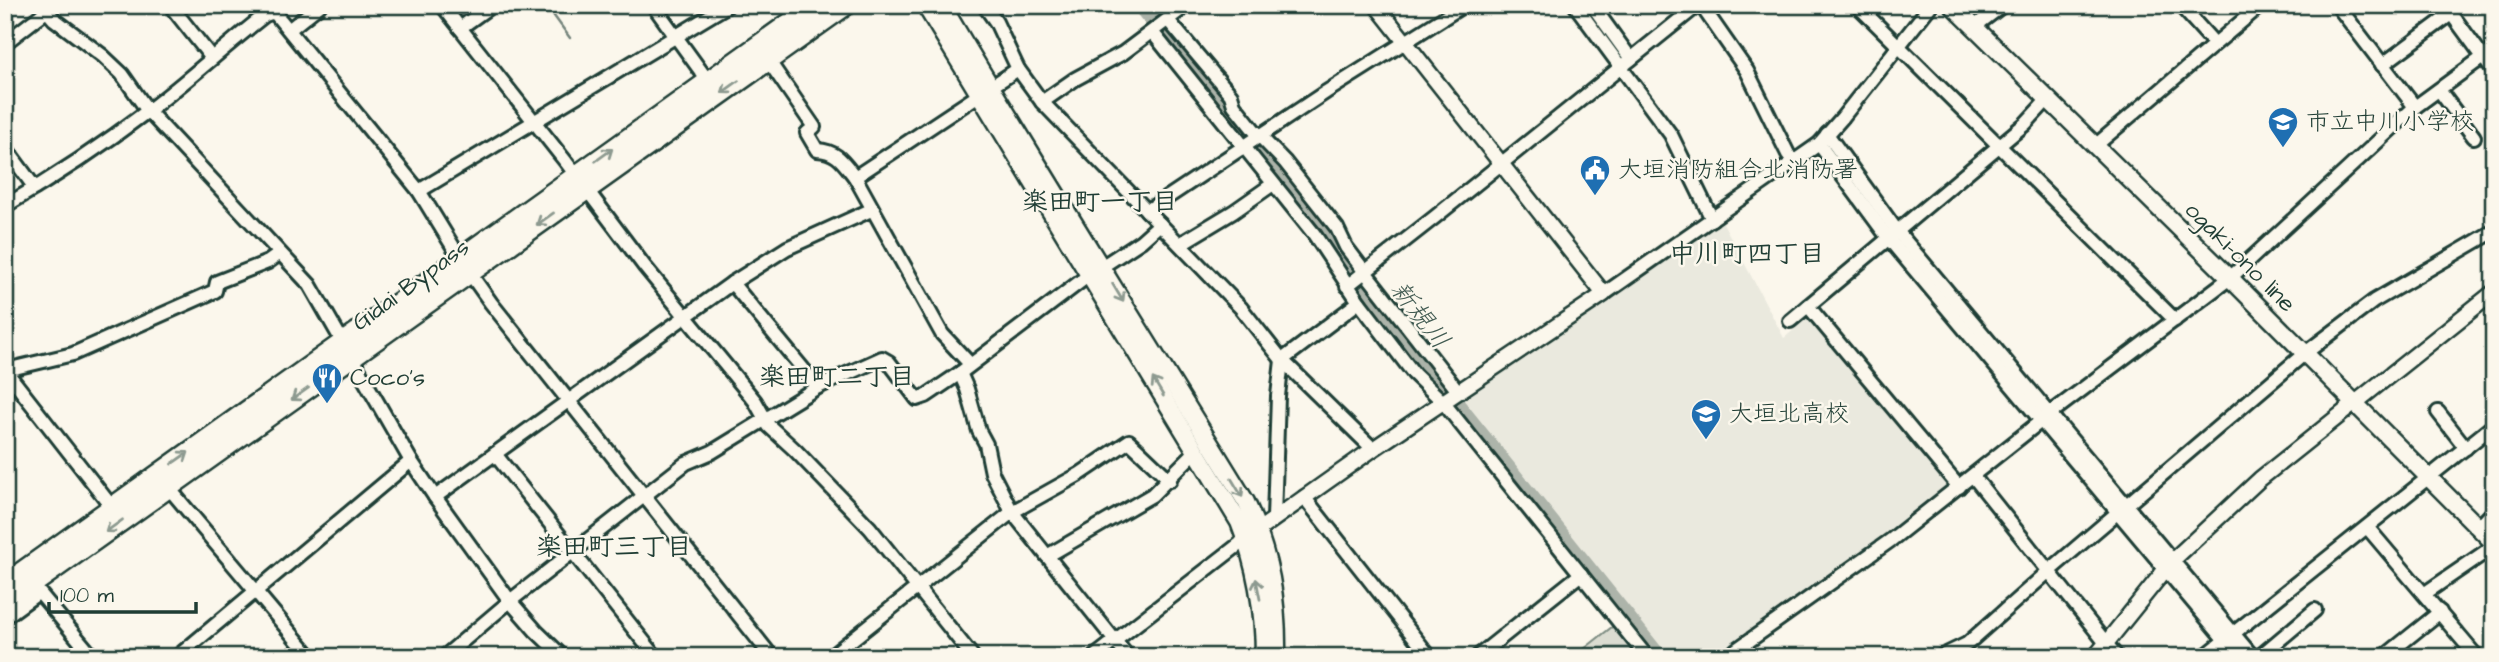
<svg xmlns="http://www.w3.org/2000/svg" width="2499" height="662" font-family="'Architects Daughter','Klee One',sans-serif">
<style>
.built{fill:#eae9de}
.green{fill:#dbdcd1;stroke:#7d8c82;stroke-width:2}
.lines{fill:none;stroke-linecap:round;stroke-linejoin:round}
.stream{stroke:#74847b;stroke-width:2.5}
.river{stroke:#adb4aa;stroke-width:18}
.minor-casing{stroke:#1f3d34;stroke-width:18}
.tertiary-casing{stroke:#1f3d34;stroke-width:19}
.secondary-casing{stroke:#1f3d34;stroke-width:21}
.trunk-casing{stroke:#1f3d34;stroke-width:24}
.minor{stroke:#fbf7ec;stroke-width:12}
.tertiary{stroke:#fbf7ec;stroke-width:14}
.secondary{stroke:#fbf7ec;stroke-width:16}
.trunk{stroke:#fbf7ec;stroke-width:19}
.oneway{stroke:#8d9a90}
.labels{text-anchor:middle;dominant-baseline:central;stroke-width:5;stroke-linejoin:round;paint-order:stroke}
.poi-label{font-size:24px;fill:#1f3d34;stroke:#fbf7ec;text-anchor:start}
.street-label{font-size:24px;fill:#1f3d34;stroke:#fbf7ec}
.neighbourhood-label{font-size:26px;font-weight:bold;fill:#1f3d34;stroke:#fbf7ec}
.water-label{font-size:26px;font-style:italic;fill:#425b52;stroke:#fbf7ec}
</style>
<rect width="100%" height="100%" fill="#fbf7ec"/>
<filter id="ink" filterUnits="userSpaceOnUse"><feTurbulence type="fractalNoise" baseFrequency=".0143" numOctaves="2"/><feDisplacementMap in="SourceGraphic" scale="14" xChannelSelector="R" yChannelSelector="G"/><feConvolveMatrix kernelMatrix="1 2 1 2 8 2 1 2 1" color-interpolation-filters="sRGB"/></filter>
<g filter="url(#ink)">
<!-- built -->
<polygon class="built" points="1722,221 1784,338 1812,315 1953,486 1733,646 1724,657 1663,657 1460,396"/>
<!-- green -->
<polygon class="green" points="1617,623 1643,657 1574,657"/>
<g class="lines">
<!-- stream -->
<polyline class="stream" points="546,5 570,38"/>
<!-- river -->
<polyline class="river" points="1141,5 1324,232 1353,276 1658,657"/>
<!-- minor casing -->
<g class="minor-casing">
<g id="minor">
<polyline points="42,5 54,19 103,56 122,74 148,111 310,285 411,461 435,497 510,601 536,631 563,657"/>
<polyline points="170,5 211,57"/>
<polyline points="442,5 566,162 645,267 755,401 769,426 795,450 870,528 973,657"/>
<polyline points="653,5 708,81"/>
<polyline points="984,5 996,22 1018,69 1042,102 1241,308 1282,360 1373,449"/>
<polyline points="1575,5 1671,135 1712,219"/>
<polyline points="1592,5 1631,59"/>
<polyline points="1701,5 1747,71 1788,154 1795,163"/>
<polyline points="1857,5 2175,320"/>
<polyline points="2180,5 2214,43"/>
<polyline points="2337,5 2415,107"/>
<polyline points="2445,5 2494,72"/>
<polyline points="1168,20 1231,95 1234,105 1254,130 1285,162 1337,228 1346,247 1365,272 1458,391"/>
<polyline points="1974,27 2003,5"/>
<polyline points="460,28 492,5"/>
<polyline points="290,29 320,5"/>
<polyline points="1153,33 1314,234 1359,302 1414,374 1443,402"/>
<polyline points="5,43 54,5"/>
<path d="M768 60 814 127 807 133 817 150C837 151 843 162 855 177L942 334 970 364"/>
<polyline points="2382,65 2451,14"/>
<polyline points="2439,90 2474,137"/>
<polyline points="1042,102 1075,79 1123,53 1187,5"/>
<polyline points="1827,134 1897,231 2253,657"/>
<polyline points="1819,144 1889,239 2239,657"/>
<polyline points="2095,146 2261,5"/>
<polyline points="5,147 35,188"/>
<polyline points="855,177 1018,69"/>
<polyline points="419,191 728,5"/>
<path d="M5 206C55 177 103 145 149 110 189 80 225 46 265 15L274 12 419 191 460 258"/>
<polyline points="1147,211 1326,92 1464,5"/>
<polyline points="1180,244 1233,212 1273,184"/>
<polyline points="469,272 491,303 772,657"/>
<polyline points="732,283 818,387 882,358 889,362 917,399 926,396 960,373 1089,275 1141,241 1160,224"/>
<polyline points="1347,286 1435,217 1698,5"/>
<polyline points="1604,294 1819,144 1842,118 1931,5"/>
<polyline points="1808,306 1959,487"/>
<polyline points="1790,321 2025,124 2048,99"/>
<polyline points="5,370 112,507"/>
<polyline points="6,370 73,354 215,291 217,282 268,262 279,254"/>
<polyline points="960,373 967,389 979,431 986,444 992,473 1012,512 1128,657"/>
<polyline points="1443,402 1647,657"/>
<polyline points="2438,412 2466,448"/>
<polyline points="495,454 656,657"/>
<polyline points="1973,476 2117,657"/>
<polyline points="168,487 311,657"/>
<polyline points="435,497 732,283 787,248 871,210"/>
<polyline points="1304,497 1430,657"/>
<polyline points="1274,518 1278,396 1282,360 1359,302"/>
<polyline points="2367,527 2477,657"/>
<polyline points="2478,528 2494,511"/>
<polyline points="1047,556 1152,495 1196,451"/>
<polyline points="33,585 93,657"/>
<polyline points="2424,594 2494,546"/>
<polyline points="5,617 38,593"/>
<polyline points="177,657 411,461"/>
<polyline points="444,657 510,601 686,463 712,452 818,387"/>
<polyline points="830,657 1012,512 1080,474 1129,441 1170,480"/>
<polyline points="1094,657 1246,539"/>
<polyline points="1477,657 1581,574"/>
<polyline points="1730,657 1736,650 1891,540 2051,413 2230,278 2415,107 2494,49"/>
<polyline points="1940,657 1967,644 2049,571 2304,354 2374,301 2494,231"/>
<polyline points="2204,657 2494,425"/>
<polyline points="2259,657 2315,610"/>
<polyline points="2384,657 2440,612"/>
</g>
</g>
<!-- tertiary casing -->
<g class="tertiary-casing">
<g id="tertiary">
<polyline points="1250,536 1373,449 1604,294 1376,5"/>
<polyline points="2095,657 2173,560 2260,479 2494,292"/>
</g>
</g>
<!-- secondary casing -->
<g class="secondary-casing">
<g id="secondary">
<path d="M925 5 1239 522C1256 565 1264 610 1264 657"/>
<path d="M942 5C1041 173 1145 337 1246 502 1270 554 1278 600 1277 657"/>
<polyline points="1952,5 2230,278 2494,543"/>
</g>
</g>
<!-- trunk casing -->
<g class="trunk-casing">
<g id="trunk">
<polyline points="5,584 815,5"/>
<polyline points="5,604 846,5"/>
</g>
</g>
<!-- minor -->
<use href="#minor" class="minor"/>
<!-- tertiary -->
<use href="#tertiary" class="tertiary"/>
<!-- secondary -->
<use href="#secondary" class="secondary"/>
<!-- trunk -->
<use href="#trunk" class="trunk"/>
</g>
<!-- one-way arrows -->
<defs><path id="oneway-shaft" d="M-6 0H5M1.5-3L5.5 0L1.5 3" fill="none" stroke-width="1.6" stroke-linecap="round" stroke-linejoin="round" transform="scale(1.75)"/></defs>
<g class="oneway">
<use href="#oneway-shaft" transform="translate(730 87) rotate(144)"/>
<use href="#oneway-shaft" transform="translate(604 155) rotate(-36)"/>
<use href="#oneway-shaft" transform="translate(545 219) rotate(145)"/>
<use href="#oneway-shaft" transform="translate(1118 293) rotate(59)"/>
<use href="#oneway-shaft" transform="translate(1158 387) rotate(-121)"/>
<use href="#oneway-shaft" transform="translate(300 394) rotate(145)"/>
<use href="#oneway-shaft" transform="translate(180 458) rotate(-35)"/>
<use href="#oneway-shaft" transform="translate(1237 488) rotate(59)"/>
<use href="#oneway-shaft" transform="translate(114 526) rotate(144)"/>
<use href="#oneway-shaft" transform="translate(1258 589) rotate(-101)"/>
</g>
</g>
<!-- icons -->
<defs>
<g id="school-pin" transform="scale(1.575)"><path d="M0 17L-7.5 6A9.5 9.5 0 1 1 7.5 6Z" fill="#1f6fb2" stroke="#fbf7ec"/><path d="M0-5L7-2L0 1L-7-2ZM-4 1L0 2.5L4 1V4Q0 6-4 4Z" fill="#fff"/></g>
<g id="civic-pin" transform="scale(1.575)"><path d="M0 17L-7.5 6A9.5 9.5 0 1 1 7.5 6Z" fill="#1f6fb2" stroke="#fbf7ec"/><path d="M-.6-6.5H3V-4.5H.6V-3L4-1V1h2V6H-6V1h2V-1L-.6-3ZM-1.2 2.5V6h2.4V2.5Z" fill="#fff"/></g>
<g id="restaurant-pin" transform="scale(1.575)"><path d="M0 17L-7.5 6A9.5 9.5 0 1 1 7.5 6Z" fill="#1f6fb2" stroke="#fbf7ec"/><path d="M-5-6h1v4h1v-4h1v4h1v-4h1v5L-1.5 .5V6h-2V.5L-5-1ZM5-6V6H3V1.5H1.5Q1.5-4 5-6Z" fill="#fff"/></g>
<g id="university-pin" transform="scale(1.575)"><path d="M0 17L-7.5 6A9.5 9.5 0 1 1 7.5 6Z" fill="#1f6fb2" stroke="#fbf7ec"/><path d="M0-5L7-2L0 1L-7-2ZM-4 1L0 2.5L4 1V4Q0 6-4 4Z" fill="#fff"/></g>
</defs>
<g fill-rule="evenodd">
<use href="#school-pin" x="2283" y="122"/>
<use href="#civic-pin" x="1595" y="170"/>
<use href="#restaurant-pin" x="327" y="378"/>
<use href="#university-pin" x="1706" y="414"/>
</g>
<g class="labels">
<!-- poi labels -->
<g class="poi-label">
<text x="2306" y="122">市立中川小学校</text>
<text x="1618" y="170">大垣消防組合北消防署</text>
<text x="350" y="378">Coco's</text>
<text x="1729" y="414">大垣北高校</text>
</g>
<!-- street labels -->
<g class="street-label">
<text transform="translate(2240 257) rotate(45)">ogaki-ono line</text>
<text transform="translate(411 285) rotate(-36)">Gidai Bypass</text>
</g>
<!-- neighbourhood labels -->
<g class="neighbourhood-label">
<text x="1100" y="202">楽田町一丁目</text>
<text x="1747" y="254">中川町四丁目</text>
<text x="837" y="377">楽田町二丁目</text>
<text x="614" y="547">楽田町三丁目</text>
</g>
<!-- water labels -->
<g class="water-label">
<text transform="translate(1420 315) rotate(52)">新規川</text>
</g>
</g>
<!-- margin -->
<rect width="2499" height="662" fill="none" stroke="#fbf7ec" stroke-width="28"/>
<rect x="14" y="14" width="2471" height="634" fill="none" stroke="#1f3d34" stroke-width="2.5" filter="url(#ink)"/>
<!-- scale -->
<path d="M49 602v10h147v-10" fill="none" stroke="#1f3d34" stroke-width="3.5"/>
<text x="60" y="602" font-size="21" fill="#1f3d34" stroke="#fbf7ec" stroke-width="5" paint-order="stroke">100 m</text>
</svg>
